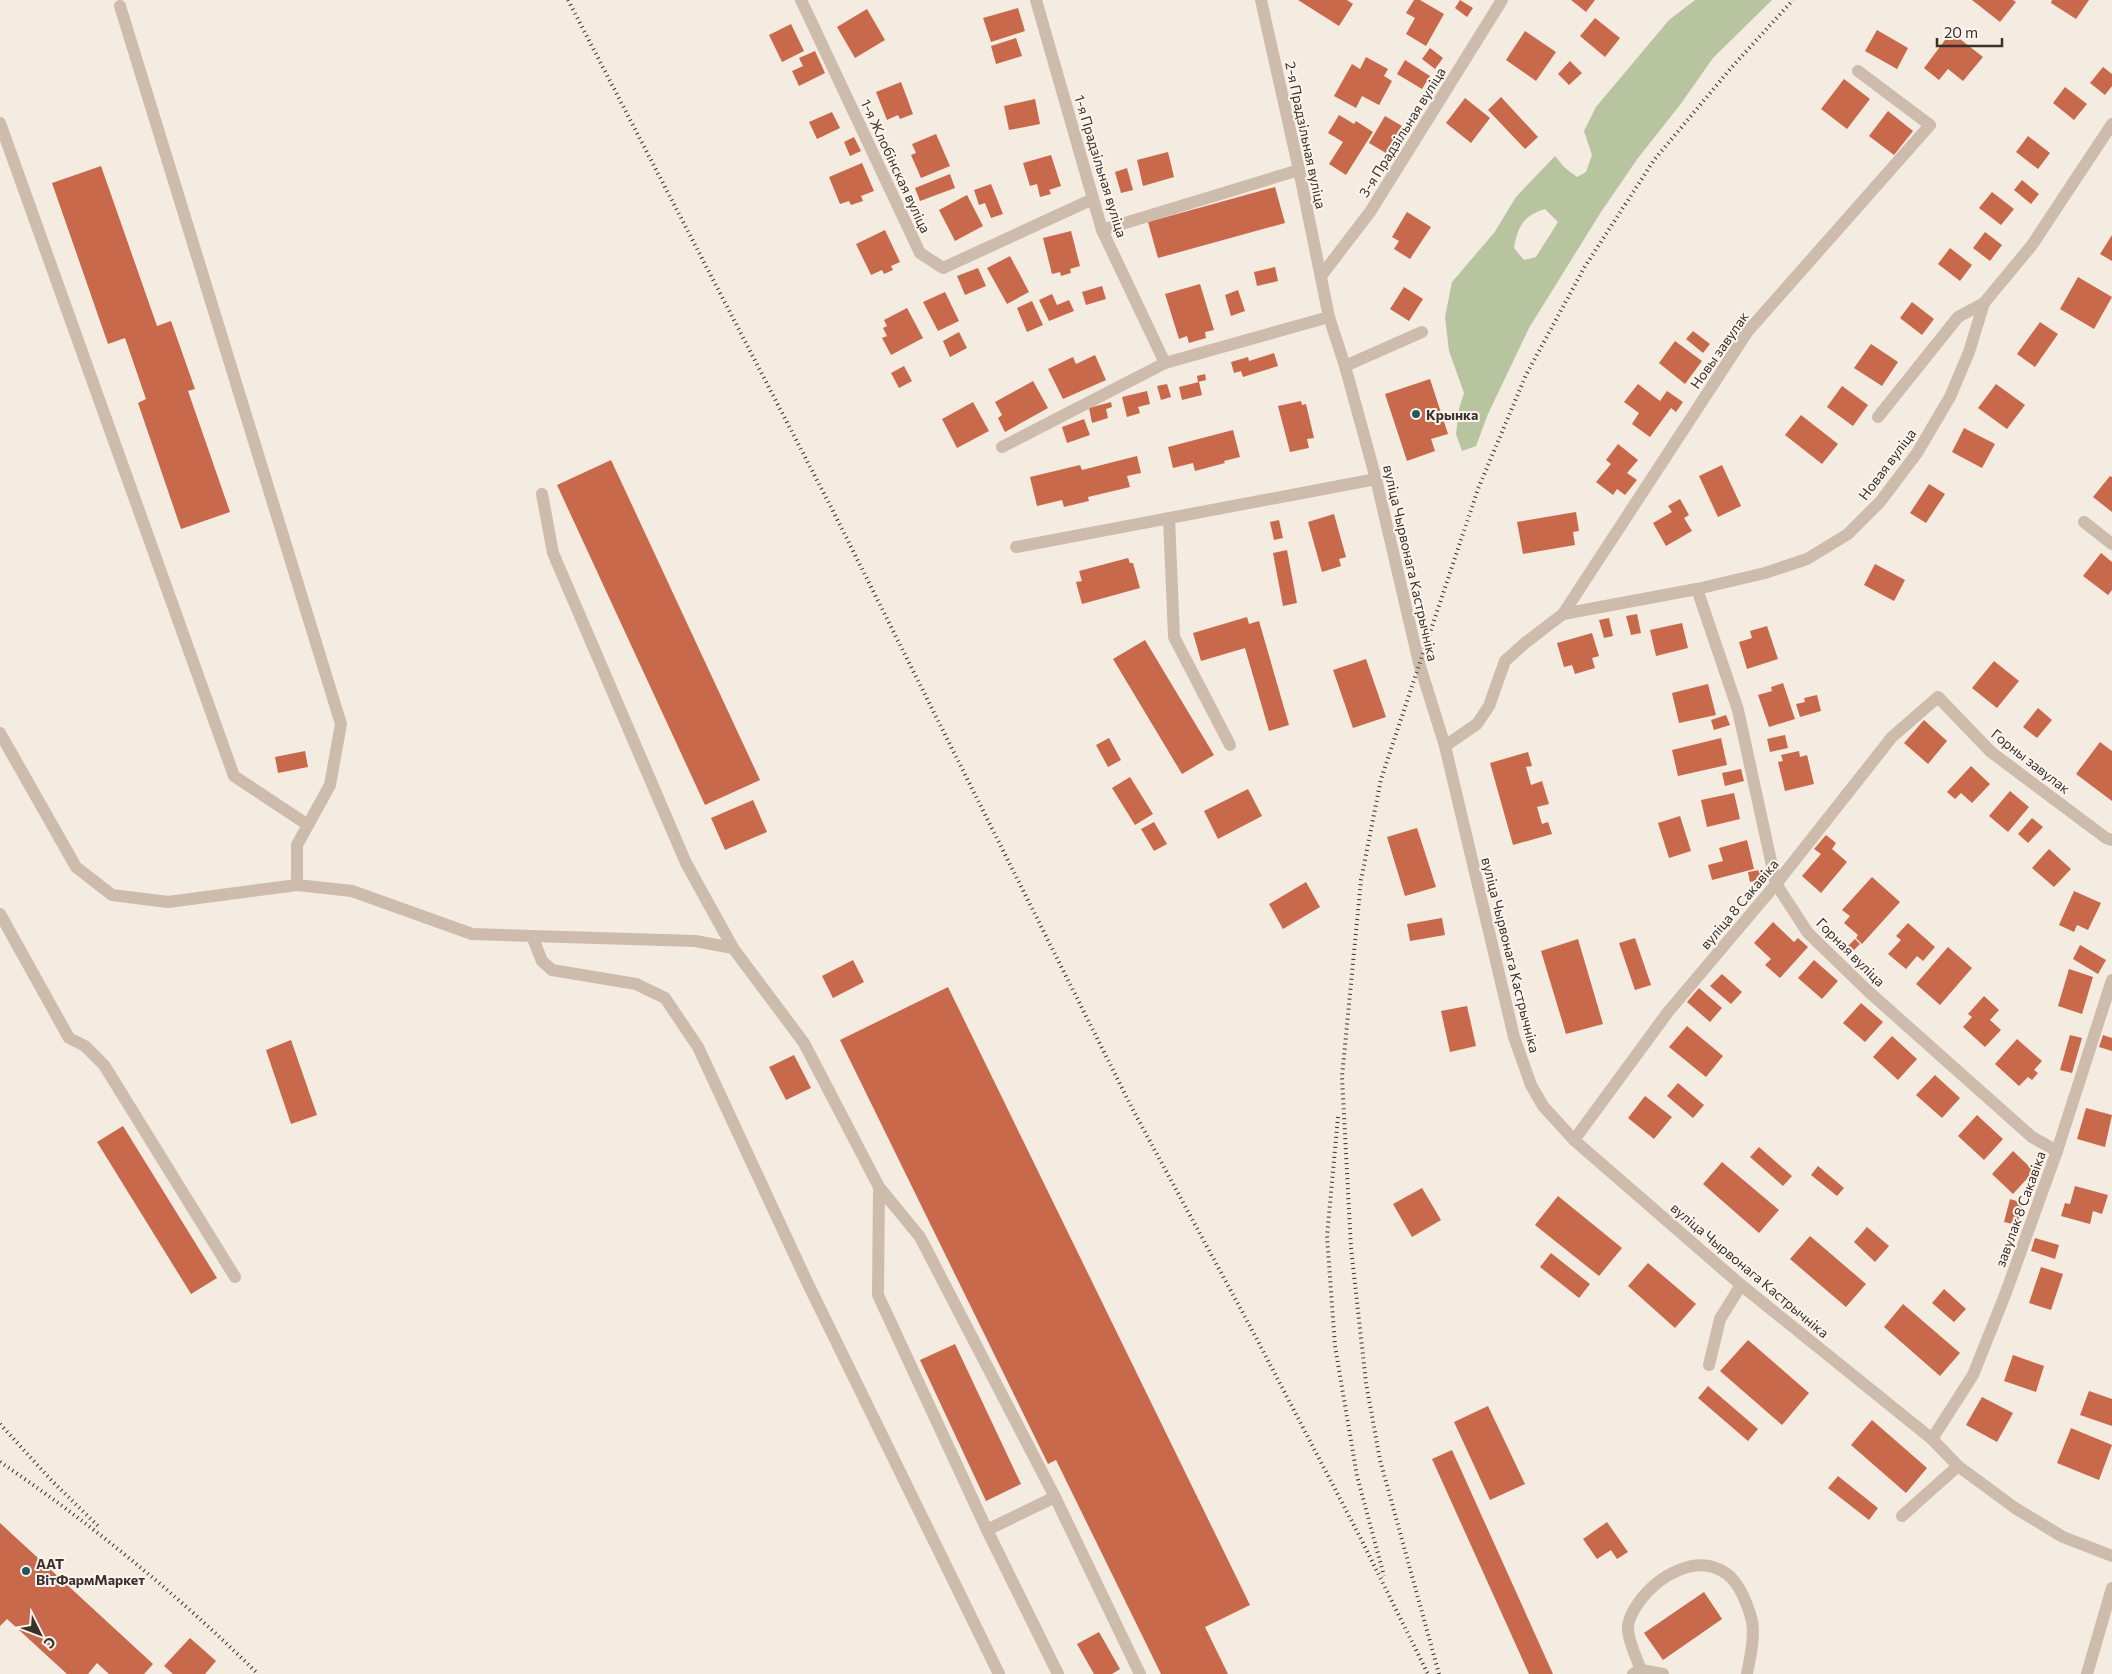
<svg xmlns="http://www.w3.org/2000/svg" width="2112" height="1674" font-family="Commissioner,sans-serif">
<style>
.green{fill:#b8c4a0;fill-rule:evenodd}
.building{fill:#c8694b}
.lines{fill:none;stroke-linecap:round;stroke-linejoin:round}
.service{stroke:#cdbbac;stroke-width:12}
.minor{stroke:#cdbbac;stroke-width:12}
.rail{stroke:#3b302b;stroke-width:4;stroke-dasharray:1 4;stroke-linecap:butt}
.poi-dot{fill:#1f5a5e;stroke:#fbf5ee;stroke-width:2}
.labels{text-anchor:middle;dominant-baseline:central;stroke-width:4;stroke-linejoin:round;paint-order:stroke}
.street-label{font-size:14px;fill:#3b302b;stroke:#fbf5ee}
.poi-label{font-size:14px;font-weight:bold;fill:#3b302b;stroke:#fbf5ee;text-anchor:start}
</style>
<rect width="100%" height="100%" fill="#f4ebe1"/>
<!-- green -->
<path class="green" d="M1695 0H1772L1713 58 1680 105 1638 158 1601 212 1529 328 1488 414 1476 446 1462 451 1456 434 1459 409 1464 393 1449 351 1445 317 1452 282 1494 233 1516 197 1555 156 1564 167 1577 177 1586 172 1592 155 1584 131 1596 107 1669 20ZM1545 209 1558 222 1536 257 1524 260 1514 248C1518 226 1523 216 1545 209Z"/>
<!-- building -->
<g class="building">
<polygon points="1298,0 1347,0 1353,4 1339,26"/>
<polygon points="1414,0 1420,0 1444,14 1426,46 1406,34 1415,18 1406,13"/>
<polygon points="1460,0 1473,8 1467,17 1455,8"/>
<polygon points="1571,0 1595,0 1586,12"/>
<polygon points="1972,0 2013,0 2016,2 2000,22"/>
<polygon points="2052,0 2089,0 2076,19 2051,3"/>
<polygon points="1018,8 1025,31 991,42 983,18"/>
<polygon points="867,9 885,40 855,58 837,27"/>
<polygon points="1595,18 1620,38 1605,57 1580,36"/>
<polygon points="791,24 804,51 782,62 769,35"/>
<polygon points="1877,30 1908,48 1897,69 1865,51"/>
<polygon points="1525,31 1556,52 1536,81 1506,60"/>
<polygon points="1951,32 1983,57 1963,81 1948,69 1939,80 1924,68"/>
<polygon points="1016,38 1022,56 996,64 991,46"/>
<polygon points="1430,48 1443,58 1435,69 1422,59"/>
<polygon points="815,51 825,73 799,86 792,71 803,66 799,58"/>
<polygon points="1366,57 1388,69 1384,76 1392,81 1379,105 1362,96 1356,108 1334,96 1352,64 1360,69"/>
<polygon points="1405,60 1430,76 1422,89 1397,74"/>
<polygon points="1570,61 1582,73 1569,85 1558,74"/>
<polygon points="2103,67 2112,74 2112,86 2105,95 2090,83"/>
<polygon points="1844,79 1870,99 1847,129 1821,109"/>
<polygon points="901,82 913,114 900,119 898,115 887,120 876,92"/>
<polygon points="2065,87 2087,104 2074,120 2053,103"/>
<polygon points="1501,97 1538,137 1525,149 1488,110"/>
<polygon points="1465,98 1490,118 1471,143 1446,123"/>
<polygon points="1035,99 1040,124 1009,130 1004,106"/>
<polygon points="1888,111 1913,131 1894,155 1869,136"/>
<polygon points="832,112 840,128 817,139 809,122"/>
<polygon points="1339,115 1354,124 1356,121 1373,132 1346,175 1329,164 1343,142 1328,133"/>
<polygon points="1385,116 1402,126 1386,153 1369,143"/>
<polygon points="936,134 950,166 921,178 911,155 916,153 912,144"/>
<polygon points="2028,136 2050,153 2038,169 2016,152"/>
<polygon points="854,137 861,151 850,156 844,142"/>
<polygon points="1168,152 1174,177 1143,186 1137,160"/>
<polygon points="1051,155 1061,186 1049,190 1051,194 1040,197 1037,184 1030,186 1023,163"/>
<polygon points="862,163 874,191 861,196 863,201 851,205 849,201 840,204 829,177"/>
<polygon points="101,166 157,326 171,321 195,389 188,391 230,512 181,529 138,403 146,399 125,338 108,344 52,183"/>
<polygon points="1127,168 1133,190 1121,193 1115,172"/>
<polygon points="950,174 955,188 920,201 915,188"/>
<polygon points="2022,180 2039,194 2031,204 2014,190"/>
<polygon points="991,184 1003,214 991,218 985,203 979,205 974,190"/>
<polygon points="1275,187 1285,223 1158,258 1148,222"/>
<polygon points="1992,192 2014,209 2001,225 1979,208"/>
<polygon points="967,195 983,226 955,241 939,210"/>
<polygon points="1407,212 1431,227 1410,259 1394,249 1399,241 1392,237"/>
<polygon points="885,230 900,262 891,266 893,270 884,274 882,270 871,275 856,244"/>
<polygon points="1071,231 1080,266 1070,269 1071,273 1061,276 1060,272 1052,274 1043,238"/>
<polygon points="1985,232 2002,245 1990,261 1973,248"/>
<polygon points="2112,235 2112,261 2100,254"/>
<polygon points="1950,248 1972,265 1960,281 1938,264"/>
<polygon points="1010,256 1029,292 1007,304 987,268"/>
<polygon points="1275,267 1278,281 1257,286 1254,272"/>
<polygon points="978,268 986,286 965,295 957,276"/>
<polygon points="2078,277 2112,297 2094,329 2060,309"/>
<polygon points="1200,284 1214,330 1205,332 1206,338 1189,343 1187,336 1179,339 1165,294"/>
<polygon points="1102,286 1106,299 1086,305 1082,292"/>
<polygon points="1404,287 1423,299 1409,321 1390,309"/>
<polygon points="1238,290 1245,311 1231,316 1225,295"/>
<polygon points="945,292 959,321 938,331 923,302"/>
<polygon points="1052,294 1057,305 1069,300 1074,311 1049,321 1039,300"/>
<polygon points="1032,301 1043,325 1027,332 1017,308"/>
<polygon points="1912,302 1934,319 1922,335 1900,318"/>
<polygon points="907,308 923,338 891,355 882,338 887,336 883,328 887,326 884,320"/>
<polygon points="2040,322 2058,334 2035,367 2017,354"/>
<polygon points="1693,331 1710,344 1703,353 1686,339"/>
<polygon points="959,332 967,348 950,357 943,341"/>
<polygon points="1675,341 1702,361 1685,384 1659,363"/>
<polygon points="1871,344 1898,362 1882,386 1854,368"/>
<polygon points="1274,353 1278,366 1243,377 1241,371 1234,373 1231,362 1248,357 1249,361"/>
<polygon points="1095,355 1106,380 1063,399 1048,369 1073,357 1076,364"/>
<polygon points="904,366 912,381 899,388 891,373"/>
<polygon points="1205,374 1206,380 1198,382 1197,376"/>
<polygon points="1430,379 1448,434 1431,439 1435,451 1407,461 1385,394"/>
<polygon points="1033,381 1048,408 1005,432 998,418 1002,415 995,402"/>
<polygon points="1199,382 1202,395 1182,400 1179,387"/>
<polygon points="1167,384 1171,397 1161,400 1157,386"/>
<polygon points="1638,384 1660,401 1667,391 1683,402 1676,412 1671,408 1650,437 1632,424 1639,413 1624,402"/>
<polygon points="1996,384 2025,405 2007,429 1978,408"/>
<polygon points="1842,386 1868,405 1853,426 1827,407"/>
<polygon points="1147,391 1150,404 1138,407 1140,413 1127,417 1122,397"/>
<polygon points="1301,401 1302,405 1306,404 1314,438 1307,439 1309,448 1290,452 1278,406"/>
<polygon points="973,402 989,431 957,448 942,419"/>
<polygon points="1111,402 1112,407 1106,409 1108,418 1092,423 1089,408"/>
<polygon points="1801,415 1838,444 1822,464 1785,435"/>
<polygon points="1084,419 1090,435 1067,443 1062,427"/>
<polygon points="1964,428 1995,444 1982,468 1952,452"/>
<polygon points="1233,430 1240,457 1224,461 1225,463 1195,471 1193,463 1173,468 1168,447"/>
<polygon points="1618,444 1638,460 1627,473 1637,480 1625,495 1617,489 1613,495 1596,482 1611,464 1606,460"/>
<polygon points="1137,456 1141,473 1127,476 1130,487 1088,497 1089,501 1064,507 1062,500 1037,506 1030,477 1080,465 1082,470"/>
<polygon points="611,460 760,780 705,805 557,485"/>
<polygon points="1722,465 1741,506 1718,517 1699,476"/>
<polygon points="2110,476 2112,477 2112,512 2093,497"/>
<polygon points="1929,484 1945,494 1926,523 1910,513"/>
<polygon points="1680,499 1689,515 1684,518 1692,531 1666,546 1653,523 1672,512 1668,506"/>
<polygon points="1576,512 1579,531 1573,532 1575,545 1523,554 1517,522"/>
<polygon points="1334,514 1346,557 1339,559 1341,566 1322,572 1308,522"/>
<polygon points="1279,520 1283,538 1274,540 1270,522"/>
<polygon points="1287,550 1297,603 1283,606 1273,553"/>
<polygon points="2101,553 2112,562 2112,590 2108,595 2083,576"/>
<polygon points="1128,558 1130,563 1133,563 1140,588 1082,604 1076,582 1082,581 1079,571"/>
<polygon points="1875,564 1905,580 1894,601 1864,585"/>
<polygon points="1637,614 1641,633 1631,635 1626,616"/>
<polygon points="1247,617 1249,624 1259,621 1289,725 1269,731 1245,648 1201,661 1193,633"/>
<polygon points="1609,618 1613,636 1604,638 1599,620"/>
<polygon points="1682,623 1688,648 1656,656 1650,630"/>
<polygon points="1767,626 1778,659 1747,669 1739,642 1752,638 1750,631"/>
<polygon points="1592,633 1599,656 1592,658 1595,668 1575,674 1572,665 1564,667 1557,643"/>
<polygon points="1145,640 1214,755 1182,774 1113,659"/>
<polygon points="1366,659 1386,717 1353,728 1333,670"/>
<polygon points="1994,661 2019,681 1997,708 1972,688"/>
<polygon points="1783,683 1795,719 1769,727 1758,695 1772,691 1771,687"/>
<polygon points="1708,684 1716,715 1679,723 1672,693"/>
<polygon points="1817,695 1821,711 1800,717 1796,704 1805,702 1804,698"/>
<polygon points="2038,708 2052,720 2037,738 2023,727"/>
<polygon points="1726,715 1730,725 1714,730 1711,720"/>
<polygon points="1924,720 1947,741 1928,764 1904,743"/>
<polygon points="1785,735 1788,748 1770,752 1767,739"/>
<polygon points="1109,738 1121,760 1108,767 1096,745"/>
<polygon points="1721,738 1727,765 1678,776 1672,750"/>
<polygon points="2100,742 2112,751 2112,801 2076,774"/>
<polygon points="305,751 308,767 278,773 275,757"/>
<polygon points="1799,751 1800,757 1807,755 1814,784 1785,791 1778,762 1783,761 1781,755"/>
<polygon points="1528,752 1532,766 1526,767 1531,785 1542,781 1549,804 1537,807 1542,824 1548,822 1552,834 1513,845 1490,763"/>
<polygon points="1971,766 1990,784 1972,803 1961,793 1955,799 1947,792"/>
<polygon points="1741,769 1744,781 1725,786 1722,773"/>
<polygon points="1130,777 1153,814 1135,825 1112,788"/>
<polygon points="1248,789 1262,816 1218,839 1204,811"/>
<polygon points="2010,791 2029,807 2008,832 1989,816"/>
<polygon points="1734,793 1740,819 1707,827 1701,800"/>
<polygon points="753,800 767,832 725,850 711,818"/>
<polygon points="1680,816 1691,851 1669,858 1658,823"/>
<polygon points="2032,818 2043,827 2028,843 2018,834"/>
<polygon points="1154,822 1167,844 1154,851 1141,829"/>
<polygon points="1417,828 1436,887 1405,896 1387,837"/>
<polygon points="1826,835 1836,843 1832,849 1847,862 1821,893 1802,876 1821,854 1814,849"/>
<polygon points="1747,840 1754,869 1712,880 1708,865 1723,861 1719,848"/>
<polygon points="2049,849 2071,869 2054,887 2032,868"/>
<polygon points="1765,869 1767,879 1750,882 1748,872"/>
<polygon points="1872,877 1900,902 1862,944 1856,938 1858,935 1844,923 1850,916 1842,910"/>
<polygon points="1306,882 1320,907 1283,929 1269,904"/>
<polygon points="2074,891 2101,903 2088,930 2077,925 2074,932 2059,925"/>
<polygon points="1442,918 1445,935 1410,941 1407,924"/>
<polygon points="1773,922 1794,942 1798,938 1808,947 1780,978 1765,965 1771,959 1754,943"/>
<polygon points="1908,923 1935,947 1923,961 1917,956 1906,969 1888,954 1901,940 1896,936"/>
<polygon points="1635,938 1651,985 1635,990 1619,943"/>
<polygon points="1578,939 1603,1024 1566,1034 1541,951"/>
<polygon points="1855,939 1860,944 1853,951 1848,946"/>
<polygon points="2080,945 2106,960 2098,974 2073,959"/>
<polygon points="1948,947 1972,968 1940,1005 1916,984"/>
<polygon points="853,960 864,982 833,998 822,976"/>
<polygon points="1814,960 1838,981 1822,999 1798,978"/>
<polygon points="2069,969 2093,977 2082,1014 2058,1006"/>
<polygon points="1722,974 1742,992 1731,1004 1710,986"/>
<polygon points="948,987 1250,1605 1205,1627 1228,1674 1161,1674 1056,1460 1048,1464 840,1040"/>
<polygon points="1699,988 1722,1008 1710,1022 1687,1002"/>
<polygon points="1984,996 1999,1010 1990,1020 2001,1030 1985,1047 1963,1027 1972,1017 1968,1014"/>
<polygon points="1861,1003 1883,1022 1865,1042 1843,1023"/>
<polygon points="1467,1006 1476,1046 1450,1052 1441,1011"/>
<polygon points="1687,1026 1723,1056 1706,1077 1669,1047"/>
<polygon points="2070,1035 2082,1038 2072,1073 2060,1070"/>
<polygon points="2103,1035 2112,1038 2112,1051 2099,1047"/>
<polygon points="1892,1036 1917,1059 1898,1080 1873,1057"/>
<polygon points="2017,1039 2042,1061 2034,1070 2038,1073 2032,1080 2028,1077 2019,1086 1995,1064"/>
<polygon points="291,1040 317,1115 291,1124 266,1050"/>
<polygon points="794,1055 811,1088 786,1100 769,1067"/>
<polygon points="1935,1075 1960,1098 1942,1118 1916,1095"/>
<polygon points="1678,1083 1704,1105 1693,1118 1667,1096"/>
<polygon points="1645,1096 1672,1117 1654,1139 1628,1118"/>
<polygon points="2086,1108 2112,1115 2105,1147 2077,1139"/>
<polygon points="1977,1115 2003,1139 1984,1160 1958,1136"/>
<polygon points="123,1126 217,1278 191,1294 97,1142"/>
<polygon points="1759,1147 1792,1176 1783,1186 1750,1157"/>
<polygon points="2013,1151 2034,1171 2013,1194 1992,1174"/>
<polygon points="1722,1162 1779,1210 1759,1233 1703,1184"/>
<polygon points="1818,1166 1844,1188 1837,1196 1811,1175"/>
<polygon points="2075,1186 2108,1195 2102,1214 2093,1211 2090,1224 2061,1216 2065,1203 2070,1204"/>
<polygon points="1422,1188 1441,1220 1412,1237 1393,1204"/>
<polygon points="1558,1196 1622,1248 1599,1276 1535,1225"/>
<polygon points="2010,1199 2023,1203 2017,1225 2004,1222"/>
<polygon points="1867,1227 1889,1246 1875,1262 1854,1242"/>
<polygon points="1810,1236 1866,1284 1846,1307 1790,1259"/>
<polygon points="2035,1238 2059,1245 2055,1259 2031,1251"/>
<polygon points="1551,1253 1590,1284 1579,1298 1540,1267"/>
<polygon points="1648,1263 1696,1304 1675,1328 1628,1286"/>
<polygon points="2041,1267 2063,1274 2051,1310 2029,1303"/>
<polygon points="1944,1289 1966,1309 1954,1322 1932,1303"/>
<polygon points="1903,1304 1960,1353 1940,1376 1884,1327"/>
<polygon points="1748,1340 1809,1393 1782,1425 1720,1371"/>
<polygon points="955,1344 1021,1484 986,1501 920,1360"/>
<polygon points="2013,1355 2044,1366 2036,1392 2004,1381"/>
<polygon points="1708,1386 1758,1429 1748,1441 1698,1398"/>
<polygon points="2089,1391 2112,1399 2112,1426 2080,1415"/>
<polygon points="1982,1397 2013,1413 1997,1442 1966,1425"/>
<polygon points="1488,1406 1525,1484 1490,1500 1454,1422"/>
<polygon points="1872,1420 1927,1468 1906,1493 1851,1445"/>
<polygon points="2071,1428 2112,1445 2099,1480 2057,1463"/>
<polygon points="1452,1450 1553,1674 1529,1674 1432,1459"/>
<polygon points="1838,1476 1878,1508 1869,1520 1828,1488"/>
<polygon points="1607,1522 1628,1552 1617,1559 1611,1550 1597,1559 1583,1539"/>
<polygon points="0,1523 153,1664 144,1674 109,1674 97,1663 88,1674 67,1674 7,1619 0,1626"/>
<polygon points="1704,1592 1722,1619 1663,1660 1644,1633"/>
<polygon points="1099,1632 1120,1669 1112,1674 1094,1674 1077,1644"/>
<polygon points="190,1638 216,1661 205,1674 173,1674 164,1666"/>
</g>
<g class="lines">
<!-- service -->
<g class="service">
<polyline points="120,6 341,724 330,785 297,845 297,885"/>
<polyline points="1858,71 1930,125"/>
<polyline points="0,123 234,776 308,825"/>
<polyline points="1102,230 1299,170"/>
<polyline points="1345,366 1422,332"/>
<polyline points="1878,417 1958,317 1984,303"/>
<polyline points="542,494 553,553 686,863 733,948"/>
<polyline points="1169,518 1174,637 1230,745"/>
<polyline points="1016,547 1376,479"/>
<polyline points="0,733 76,867 112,895 168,902 297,885 352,891 472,934 695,941 733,948 804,1043 879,1187 920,1237 1055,1497 1140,1674"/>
<polyline points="0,914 69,1038 85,1046 104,1065 235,1277"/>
<polyline points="532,936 542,961 552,970 636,984 665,998 698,1047 808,1284 999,1674"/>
<polyline points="879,1187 878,1295 987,1530 1058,1674"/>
<polyline points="1709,1365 1720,1319 1741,1285"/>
<polyline points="1902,1516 1958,1466"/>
<polyline points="987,1530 1055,1497"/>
<path d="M1641 1670C1636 1657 1629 1643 1628 1630 1627 1621 1634 1609 1639 1602 1658 1576 1697 1552 1727 1574 1740 1584 1748 1606 1752 1621 1755 1637 1750 1658 1747 1674"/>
<polyline points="1633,1674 1641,1670 1663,1674"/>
</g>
<!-- minor -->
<g class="minor">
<polyline points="801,0 920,253 943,268 1093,199"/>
<polyline points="1036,0 1102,230 1165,363"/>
<polyline points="1261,0 1299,170 1329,317 1345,366 1376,479 1419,663 1445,746 1514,1037 1531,1085 1543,1106 1574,1140 1741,1285 1932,1439 1958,1466 2015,1508 2063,1537 2112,1556"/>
<polyline points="1321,276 1370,212 1502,0"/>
<polyline points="1002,447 1165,363 1329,317"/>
<polyline points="2084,522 2112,544"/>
<polyline points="1697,589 1738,710 1776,884 1808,933 1869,992 2032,1137 2057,1151"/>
<polyline points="1563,614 1748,331 1930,125"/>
<polyline points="1445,746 1477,724 1489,706 1505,661 1525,643 1563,614 1697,589 1765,573 1807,559 1848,534 1880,502 1917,453 1950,397 1969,352 1984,303 2032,245 2112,124"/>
<polyline points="1574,1140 1668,1012 1776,884 1892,737 1938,697 1991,752 2106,838 2112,840"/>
<polyline points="1932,1439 1973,1375 2005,1295 2057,1151 2112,980"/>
<polyline points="2087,1674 2112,1588"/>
</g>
<!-- rail -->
<g class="rail">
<polyline points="568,0 833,511 1133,1110 1251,1328 1360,1537 1428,1674"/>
<polyline points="1338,1117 1327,1236 1335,1346 1357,1476 1384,1576"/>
<polyline points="0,1424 53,1482 98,1526"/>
<path d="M0 1462C92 1524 179 1596 258 1674"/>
<polyline points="1439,1674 1380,1460 1366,1383 1351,1248 1342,1077 1361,880 1381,779 1478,489 1526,375 1584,268 1654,160 1731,68 1793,0"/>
</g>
</g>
<!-- markers -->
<g class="poi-dot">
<circle cx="1416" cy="414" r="5"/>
<circle cx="26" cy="1571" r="5"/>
</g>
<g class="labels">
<!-- street labels -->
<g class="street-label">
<text transform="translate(1402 132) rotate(-58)">3-я Прадзільная вуліца</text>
<text transform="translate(1306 135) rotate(78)">2-я Прадзільная вуліца</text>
<text transform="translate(896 166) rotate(65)">1-я Жлобінская вуліца</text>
<text transform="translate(1101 166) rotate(73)">1-я Прадзільная вуліца</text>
<text transform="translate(1719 350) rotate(-55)">Новы завулак</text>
<text transform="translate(1887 464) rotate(-53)">Новая вуліца</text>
<text transform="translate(1411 563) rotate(77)">вуліца Чырвонага Кастрычніка</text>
<text transform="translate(2031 761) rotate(38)">Горны завулак</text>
<text transform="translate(1739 904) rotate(-50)">вуліца 8 Сакавіка</text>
<text transform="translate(1851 952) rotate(45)">Горная вуліца</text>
<text transform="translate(1511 955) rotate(76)">вуліца Чырвонага Кастрычніка</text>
<text transform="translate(2020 1209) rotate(-70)">завулак 8 Сакавіка</text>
<text transform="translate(1750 1270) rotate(40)">вуліца Чырвонага Кастрычніка</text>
</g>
<!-- poi labels -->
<g class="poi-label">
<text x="1426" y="414">Крынка</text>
<text x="36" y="1563">ААТ<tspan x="36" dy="16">ВітФармМаркет</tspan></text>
</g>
</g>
<!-- north arrow -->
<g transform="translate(40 1634) rotate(132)" stroke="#fbf5ee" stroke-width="4" paint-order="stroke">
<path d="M0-4L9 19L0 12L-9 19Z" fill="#3b302b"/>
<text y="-8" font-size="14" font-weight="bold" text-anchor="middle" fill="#3b302b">С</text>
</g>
<!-- scale -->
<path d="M1937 38v8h65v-8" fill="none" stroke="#3b302b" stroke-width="2.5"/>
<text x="1944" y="38" font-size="15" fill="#3b302b" stroke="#fbf5ee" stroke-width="4" paint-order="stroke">20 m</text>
</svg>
